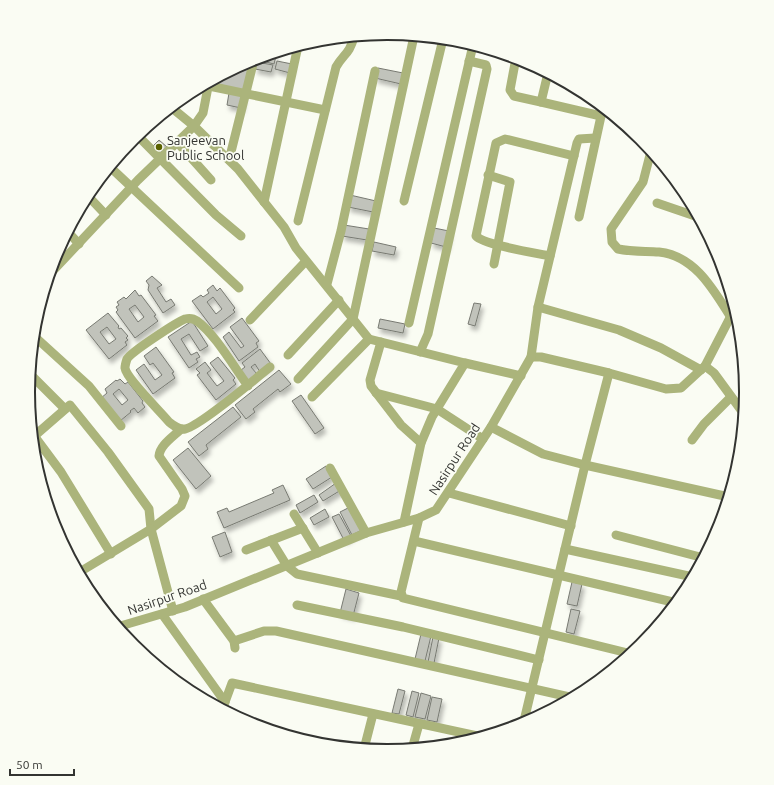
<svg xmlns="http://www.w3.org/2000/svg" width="774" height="785" font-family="Ubuntu,sans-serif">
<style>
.building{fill:#c1c3bb;stroke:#787a72;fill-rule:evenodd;filter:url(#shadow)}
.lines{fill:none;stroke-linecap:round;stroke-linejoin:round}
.street{stroke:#abb47b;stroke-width:9}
.poi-dot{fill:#5a6200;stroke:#fafcf3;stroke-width:1.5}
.labels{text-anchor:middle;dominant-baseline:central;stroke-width:3.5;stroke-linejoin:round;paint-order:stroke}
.poi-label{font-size:13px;fill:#333431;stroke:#fafcf3;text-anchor:start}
.street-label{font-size:13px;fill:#333431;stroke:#fafcf3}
.rim{fill:none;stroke:#333431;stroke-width:2}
</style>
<defs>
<filter id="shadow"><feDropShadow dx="2.5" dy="4.5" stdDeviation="2" flood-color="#0004"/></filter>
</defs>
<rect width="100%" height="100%" fill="#fafcf3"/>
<!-- building -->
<g class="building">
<polygon points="270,55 276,56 274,64 258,60 258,58"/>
<polygon points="277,61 292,64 290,73 275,69"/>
<polygon points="257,62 273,65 271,72 255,69"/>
<polygon points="238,67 248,69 244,91 210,82"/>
<polygon points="378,68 403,73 401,84 375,78"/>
<polygon points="229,93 243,95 241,108 227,105"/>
<polygon points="159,140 167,147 158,155 151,148"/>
<polygon points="350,195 376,201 373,212 348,207"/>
<polygon points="344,225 369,229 367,240 342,236"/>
<polygon points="434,228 449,231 446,247 431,243"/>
<polygon points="374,242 396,247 394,255 372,251"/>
<polygon points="152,276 162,285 157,288 166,302 171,299 175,305 163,313 148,290 149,285 146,281"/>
<path d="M213 285 217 291 220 288 235 308 233 310 235 312 213 329 192 301 201 295 203 297 209 293 207 290ZM213 297 222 309 216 314 207 302Z"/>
<path d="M135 290 139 296 141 295 156 315 154 316 158 321 135 338 116 312 118 310 116 307 119 305 117 302 124 297 126 299ZM135 305 144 317 138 322 129 309Z"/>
<polygon points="474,303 481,304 475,326 468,324"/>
<path d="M108 313 119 326 118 327 119 329 121 328 128 336 126 338 128 340 125 342 127 345 109 359 86 330ZM107 327 116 339 109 344 100 332Z"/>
<polygon points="242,318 259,341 256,343 258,347 239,361 223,337 229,332 241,348 244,346 230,327"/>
<polygon points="380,319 405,324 403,333 378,328"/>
<polygon points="192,321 208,346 200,351 189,334 181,339 191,355 197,352 200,357 196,359 198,362 189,368 168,337"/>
<polygon points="156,347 174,372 172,373 175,378 153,394 136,370 144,364 155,380 162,375 153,363 150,365 144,356"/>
<polygon points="260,349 271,364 260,372 255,364 251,367 257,374 248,381 241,370 245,367 242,363"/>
<polygon points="218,357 235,378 233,380 236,384 216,400 197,375 200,373 196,369 205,362 211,370 207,373 217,386 224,381 210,363"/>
<polygon points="279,370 291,384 280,392 278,389 253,409 255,412 246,419 235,405"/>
<path d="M120 379 125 384 128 382 143 401 142 403 145 407 138 413 134 408 130 411 131 412 120 421 101 398 107 393 105 389 116 380 117 381ZM119 389 128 400 122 405 113 394Z"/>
<polygon points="301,395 324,428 315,434 292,401"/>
<polygon points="233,407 241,417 206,445 208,449 199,456 188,442"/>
<polygon points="188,448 211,476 196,489 173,460"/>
<polygon points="326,466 332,477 313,489 306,479"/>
<polygon points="336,483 341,490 323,501 319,495"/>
<polygon points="283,485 290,500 224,528 217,512 227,508 229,512 274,493 272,490"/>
<polygon points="314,495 318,502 300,513 296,505"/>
<polygon points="350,507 362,530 352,535 340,512"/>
<polygon points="325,509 329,517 314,525 310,518"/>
<polygon points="339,514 351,536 344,540 332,517"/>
<polygon points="225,532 232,552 220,557 212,537"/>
<polygon points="572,582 582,584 577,606 567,604"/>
<polygon points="346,589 359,593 353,616 340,613"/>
<polygon points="571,609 580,611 574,634 566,632"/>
<polygon points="421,634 431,636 425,661 415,659"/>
<polygon points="433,637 439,638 434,663 428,662"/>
<polygon points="398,689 405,691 399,714 392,713"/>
<polygon points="412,691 419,693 413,717 406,715"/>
<polygon points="421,693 431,696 425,719 415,717"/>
<polygon points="432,697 442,699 437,722 427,720"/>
</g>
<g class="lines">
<!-- street -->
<g class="street">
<polyline points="516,58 510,90 514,96 541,102 548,73"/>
<polyline points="209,86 325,110"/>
<polyline points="541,102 601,116"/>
<polyline points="172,108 194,126 238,169 284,227 296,248 353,319 414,36"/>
<polyline points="137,135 216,215 241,236"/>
<polyline points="177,142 211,180"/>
<path d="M651 151 643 182 611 229 612 242 618 249C632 252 645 251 659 252 695 256 713 289 730 316"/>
<polyline points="229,160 254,60"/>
<polyline points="110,167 239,288"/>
<polyline points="488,175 510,182 494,264"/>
<polyline points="87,195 106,215"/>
<polyline points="404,201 443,39"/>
<polyline points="264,202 298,46"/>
<polyline points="657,203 698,217"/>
<polyline points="579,217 603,107"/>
<path d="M298 221 336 67C344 53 349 55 354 37"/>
<polyline points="68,232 79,244"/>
<path d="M550 256C536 253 484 245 476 236L496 143 505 139 574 156"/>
<polyline points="49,275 138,180 194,126 203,113 209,82"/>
<polyline points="327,284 341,231 375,71"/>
<polyline points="538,307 619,330 661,348 701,370"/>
<polyline points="250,320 306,261"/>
<polyline points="409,323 473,45"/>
<polyline points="34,336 89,386 121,426"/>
<polyline points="369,339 465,363 432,417 421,443 404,522"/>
<polyline points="381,342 370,380 371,386 401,425 421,443"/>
<polyline points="420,352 428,334 487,69 486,65 469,61"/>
<polyline points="288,355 339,300"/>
<polyline points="531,357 541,357 609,373 666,389 681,388 705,366 735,308"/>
<polyline points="465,363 521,376"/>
<polyline points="705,366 714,373 744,414"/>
<polyline points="30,374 65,409"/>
<polyline points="298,379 353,319 369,339 312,397"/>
<path d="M248 386C234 367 215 334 197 321 193 318 189 318 185 319 177 322 131 352 127 359 126 362 125 365 125 368 126 378 161 412 169 422 174 426 179 430 185 429 200 426 255 379 270 367"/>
<polyline points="376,393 437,409 483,439"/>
<polyline points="491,427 543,454 585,465 729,497"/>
<polyline points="32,433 61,472 111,554"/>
<polyline points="32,438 70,405 108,452 149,509 151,529"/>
<polyline points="692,440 704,424 730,398"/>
<polyline points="330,468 366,533"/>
<polyline points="449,493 571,526"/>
<polyline points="294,514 318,553"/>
<polyline points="419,518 401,592 403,598 632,654"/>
<path d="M151 529 181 506 185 496 182 489 159 456C160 445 173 437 181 429"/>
<polyline points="616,535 704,558"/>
<polyline points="271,540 287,566 297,574 401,596"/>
<polyline points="414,541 677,603"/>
<polyline points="565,549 693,577"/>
<polyline points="246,550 303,528"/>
<polyline points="78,573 151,529 173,611"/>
<polyline points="203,599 234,641 235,648"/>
<polyline points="297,605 403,627 539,660"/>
<polyline points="162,614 225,702 222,710"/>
<polyline points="117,627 185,607 366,533 419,518 436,510 491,427 531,357 538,307 577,143 579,139 595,138"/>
<polyline points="234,641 264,631 276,631 574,698"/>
<polyline points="225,702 232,683 482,737"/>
<polyline points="523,725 585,465 609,373"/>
<polyline points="364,749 373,714"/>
<polyline points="412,749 419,724"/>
</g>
</g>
<!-- markers -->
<circle class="poi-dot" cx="159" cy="147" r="4"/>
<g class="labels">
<!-- poi labels -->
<g class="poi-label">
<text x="167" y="140">Sanjeevan<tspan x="167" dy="15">Public School</tspan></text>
</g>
<!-- street labels -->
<g class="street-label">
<text transform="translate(454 459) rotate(-57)">Nasirpur Road</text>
<text transform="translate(167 597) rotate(-19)">Nasirpur Road</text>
</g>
</g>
<!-- crop -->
<path d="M0 0H774V785H0ZM35 392a352 352 0 1 1 704 0a352 352 0 1 1-704 0Z" fill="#fafcf3" fill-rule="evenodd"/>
<path class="rim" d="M35 392a352 352 0 1 1 704 0a352 352 0 1 1-704 0Z"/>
<!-- scale -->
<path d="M10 769v6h64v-6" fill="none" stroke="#333431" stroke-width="2"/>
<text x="16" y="769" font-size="12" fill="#333431" stroke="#fafcf3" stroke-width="3" paint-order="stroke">50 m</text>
</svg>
